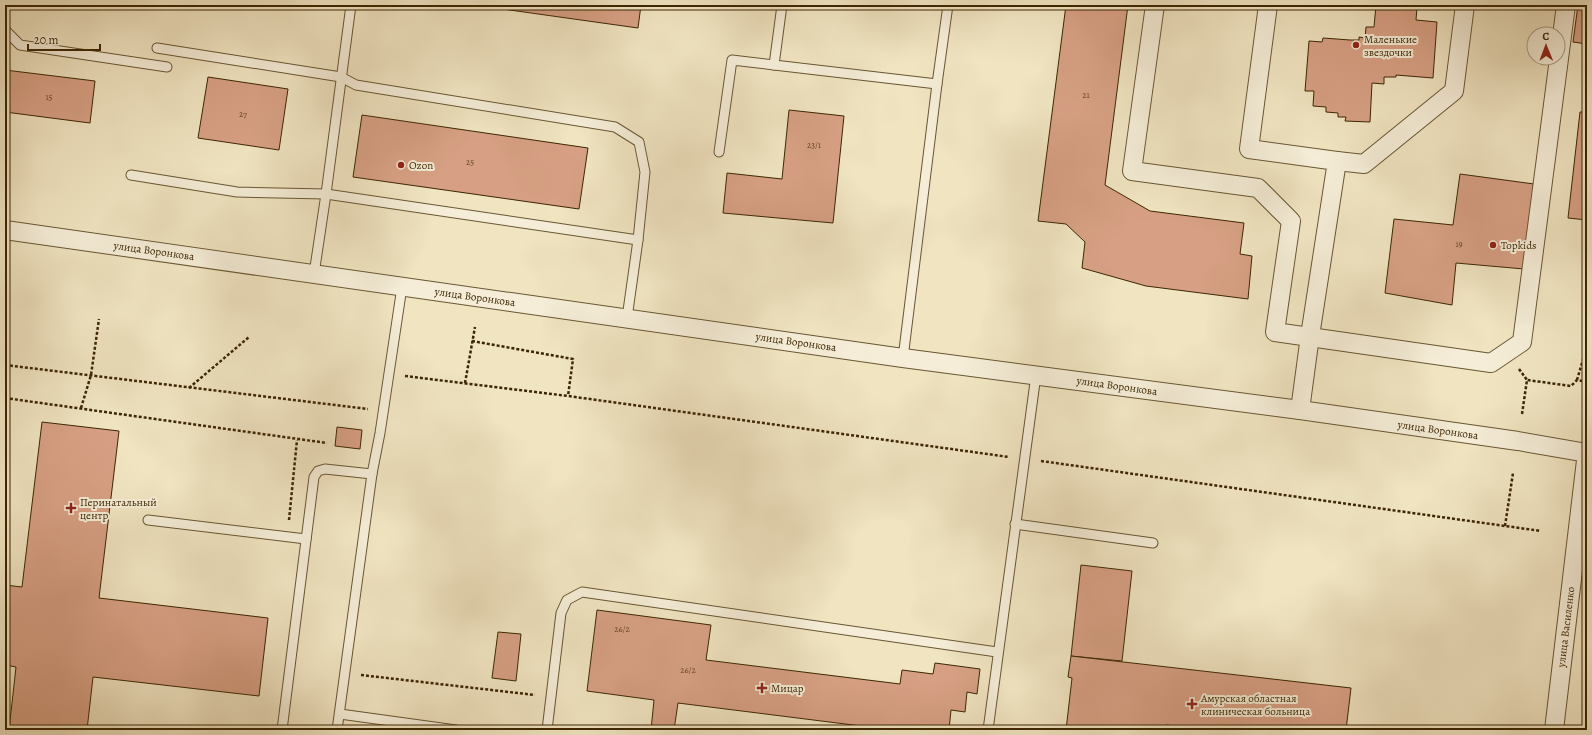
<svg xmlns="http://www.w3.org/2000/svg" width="1592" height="735" font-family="Alegreya,serif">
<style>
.building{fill:#d7a084;stroke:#3c2602}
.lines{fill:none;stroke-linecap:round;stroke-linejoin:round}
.service-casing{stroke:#695632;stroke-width:11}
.minor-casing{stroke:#695632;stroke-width:20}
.path{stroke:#3c2602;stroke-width:2.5;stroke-dasharray:3 2;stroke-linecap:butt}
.service{stroke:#f5edd7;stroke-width:9}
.minor{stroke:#f5edd7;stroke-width:18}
.poi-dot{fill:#8f2418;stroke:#f5edd7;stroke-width:1.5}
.labels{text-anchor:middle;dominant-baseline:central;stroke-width:4;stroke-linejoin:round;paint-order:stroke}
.number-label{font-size:9px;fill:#634422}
.poi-label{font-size:11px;fill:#3c2602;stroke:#f5edd7;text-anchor:start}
.street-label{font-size:11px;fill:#3c2602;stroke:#f5edd7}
</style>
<rect width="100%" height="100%" fill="#f0e4c1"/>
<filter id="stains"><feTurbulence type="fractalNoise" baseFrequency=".005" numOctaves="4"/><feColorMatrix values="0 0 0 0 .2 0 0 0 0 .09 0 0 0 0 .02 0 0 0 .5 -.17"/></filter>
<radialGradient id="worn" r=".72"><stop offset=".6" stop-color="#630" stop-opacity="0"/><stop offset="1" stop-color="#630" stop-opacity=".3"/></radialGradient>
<!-- building -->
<g class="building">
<polygon points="474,5 641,5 638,28"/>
<polygon points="1066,5 1128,5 1105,185 1150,211 1244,223 1240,254 1252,256 1248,299 1146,286 1082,268 1085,242 1066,224 1038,221"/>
<polygon points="1376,5 1417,7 1416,20 1437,22 1433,78 1396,75 1396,77 1384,77 1384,84 1372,83 1370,122 1345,121 1346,117 1338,117 1338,113 1326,112 1326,107 1313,106 1314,91 1305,91 1309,41 1322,42 1323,38 1350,40 1359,40 1359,37 1365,38 1366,27 1374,27"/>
<polygon points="1578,5 1587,5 1587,44 1573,42"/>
<polygon points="5,70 95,81 90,123 5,112"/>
<polygon points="208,77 288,89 279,150 198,138"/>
<polygon points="789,110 844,116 833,223 723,213 727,173 782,179"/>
<polygon points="1580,112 1587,112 1587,220 1568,218"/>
<polygon points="362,115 588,148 579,209 353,177"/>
<polygon points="1460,174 1534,184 1524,269 1456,263 1452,305 1385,293 1394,219 1453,225"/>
<polygon points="42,422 119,431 99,598 268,618 259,696 93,677 87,730 9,730 16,667 5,665 5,585 22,587"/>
<polygon points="337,427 362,430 360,449 335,446"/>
<polygon points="1081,565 1132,571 1122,661 1071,656"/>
<polygon points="597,610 711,625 706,660 900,684 902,670 933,674 935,663 980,669 977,694 967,692 965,712 951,710 949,730 893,730 678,703 674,730 651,730 654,700 587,691"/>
<polygon points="498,632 521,634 516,681 492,678"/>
<polygon points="1071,656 1351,688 1346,730 1211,730 1166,725 1165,730 1066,730 1072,678 1068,677"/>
</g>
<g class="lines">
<!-- service casing -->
<g class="service-casing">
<g id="service">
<polyline points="782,5 774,65 937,84 903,358"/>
<polyline points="5,30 20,45 167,67"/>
<polyline points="157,48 341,77 356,85 615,127 639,142 645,172 638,240 627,318"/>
<polyline points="937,84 948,5"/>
<polyline points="719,152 732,60 774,65"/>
<polyline points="131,175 237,192 326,194 638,240"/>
<polyline points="314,274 326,194 351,5"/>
<polyline points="148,520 306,539"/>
<polyline points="1015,524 1153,543"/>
<polyline points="340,714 456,730"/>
<polyline points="282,730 314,477 318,471 325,469 372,474"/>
<polyline points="337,730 372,474 380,433 402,287"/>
<polyline points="547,730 561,613 567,600 582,592 997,652"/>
<polyline points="988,730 1036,375"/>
</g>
</g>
<!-- minor casing -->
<g class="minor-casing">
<g id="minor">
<polyline points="1155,5 1132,171 1258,188 1291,221 1275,332 1491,363 1522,342 1566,5"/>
<polyline points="1268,5 1249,149 1337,161 1310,336 1300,410"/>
<polyline points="1337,161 1364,164 1454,91 1465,5"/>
<polyline points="5,230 903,358 1300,410 1518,441 1587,453"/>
<polyline points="1554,730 1587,452"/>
</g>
</g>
<!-- path -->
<g class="path">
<polyline points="472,341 573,359 568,396"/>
<polyline points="5,365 368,409"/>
<polyline points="1519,369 1527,380"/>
<polyline points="405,376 568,396 1009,457"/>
<polyline points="1577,380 1587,346"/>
<polyline points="465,383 475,327"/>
<polyline points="189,388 249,337"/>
<polyline points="5,398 327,443"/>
<polyline points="81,408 91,375 99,319"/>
<polyline points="1522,414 1527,380 1571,386 1577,380 1582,381"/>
<polyline points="1041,461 1541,531"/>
<polyline points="289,520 297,440"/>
<polyline points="1505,526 1513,473"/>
<polyline points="361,675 535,695"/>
<polyline points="1586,730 1587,725"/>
</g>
<!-- service -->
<use href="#service" class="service"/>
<!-- minor -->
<use href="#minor" class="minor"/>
</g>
<!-- markers -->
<g class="poi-dot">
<circle cx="1356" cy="45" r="4"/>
<circle cx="401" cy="165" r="4"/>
<circle cx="1493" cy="245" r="4"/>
<path d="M69 502h4v4h4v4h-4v4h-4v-4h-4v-4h4z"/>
<path d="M760 682h4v4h4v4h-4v4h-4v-4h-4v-4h4z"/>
<path d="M1190 698h4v4h4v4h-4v4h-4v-4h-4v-4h4z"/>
</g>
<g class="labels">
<!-- number labels -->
<g class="number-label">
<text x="1086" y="95">21</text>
<text x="49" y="97">15</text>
<text x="243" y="114">27</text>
<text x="814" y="145">23/1</text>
<text x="470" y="162">25</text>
<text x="1459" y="244">19</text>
<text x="622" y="629">26/2</text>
<text x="688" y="670">26/2</text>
</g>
<!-- poi labels -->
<g class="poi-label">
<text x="1364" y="39">Маленькие<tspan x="1364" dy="13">звездочки</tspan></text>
<text x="409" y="165">Ozon</text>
<text x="1501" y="245">Topkids</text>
<text x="80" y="502">Перинатальный<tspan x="80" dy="13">центр</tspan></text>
<text x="771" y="688">Мицар</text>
<text x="1201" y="698">Амурская областная<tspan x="1201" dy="13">клиническая больница</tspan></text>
</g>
<!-- street labels -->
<g class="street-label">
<text transform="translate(154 251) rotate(8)">улица Воронкова</text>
<text transform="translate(475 297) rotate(8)">улица Воронкова</text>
<text transform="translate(796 342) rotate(8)">улица Воронкова</text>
<text transform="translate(1117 386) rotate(8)">улица Воронкова</text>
<text transform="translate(1438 430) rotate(8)">улица Воронкова</text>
<text transform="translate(1566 627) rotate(-83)">улица Василенко</text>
</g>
</g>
<!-- margin -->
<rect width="1592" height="735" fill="none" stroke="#f0e4c1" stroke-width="20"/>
<rect x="6" y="6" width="1580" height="723" fill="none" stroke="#3c2602" stroke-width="2"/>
<rect x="10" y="10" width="1572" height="715" fill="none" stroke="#3c2602"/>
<!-- north arrow -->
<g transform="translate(1546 46) rotate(359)"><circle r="19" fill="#f5edd7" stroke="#ab9d82"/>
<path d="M0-3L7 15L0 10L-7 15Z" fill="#8f2418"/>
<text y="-6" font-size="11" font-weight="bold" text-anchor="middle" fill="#3c2602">С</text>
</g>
<!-- scale -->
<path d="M28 44v6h72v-6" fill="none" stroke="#3c2602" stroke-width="2"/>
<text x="34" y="44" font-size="12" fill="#3c2602" stroke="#f5edd7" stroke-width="3" paint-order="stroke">20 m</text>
<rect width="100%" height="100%" filter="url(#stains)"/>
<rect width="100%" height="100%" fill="url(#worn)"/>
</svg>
